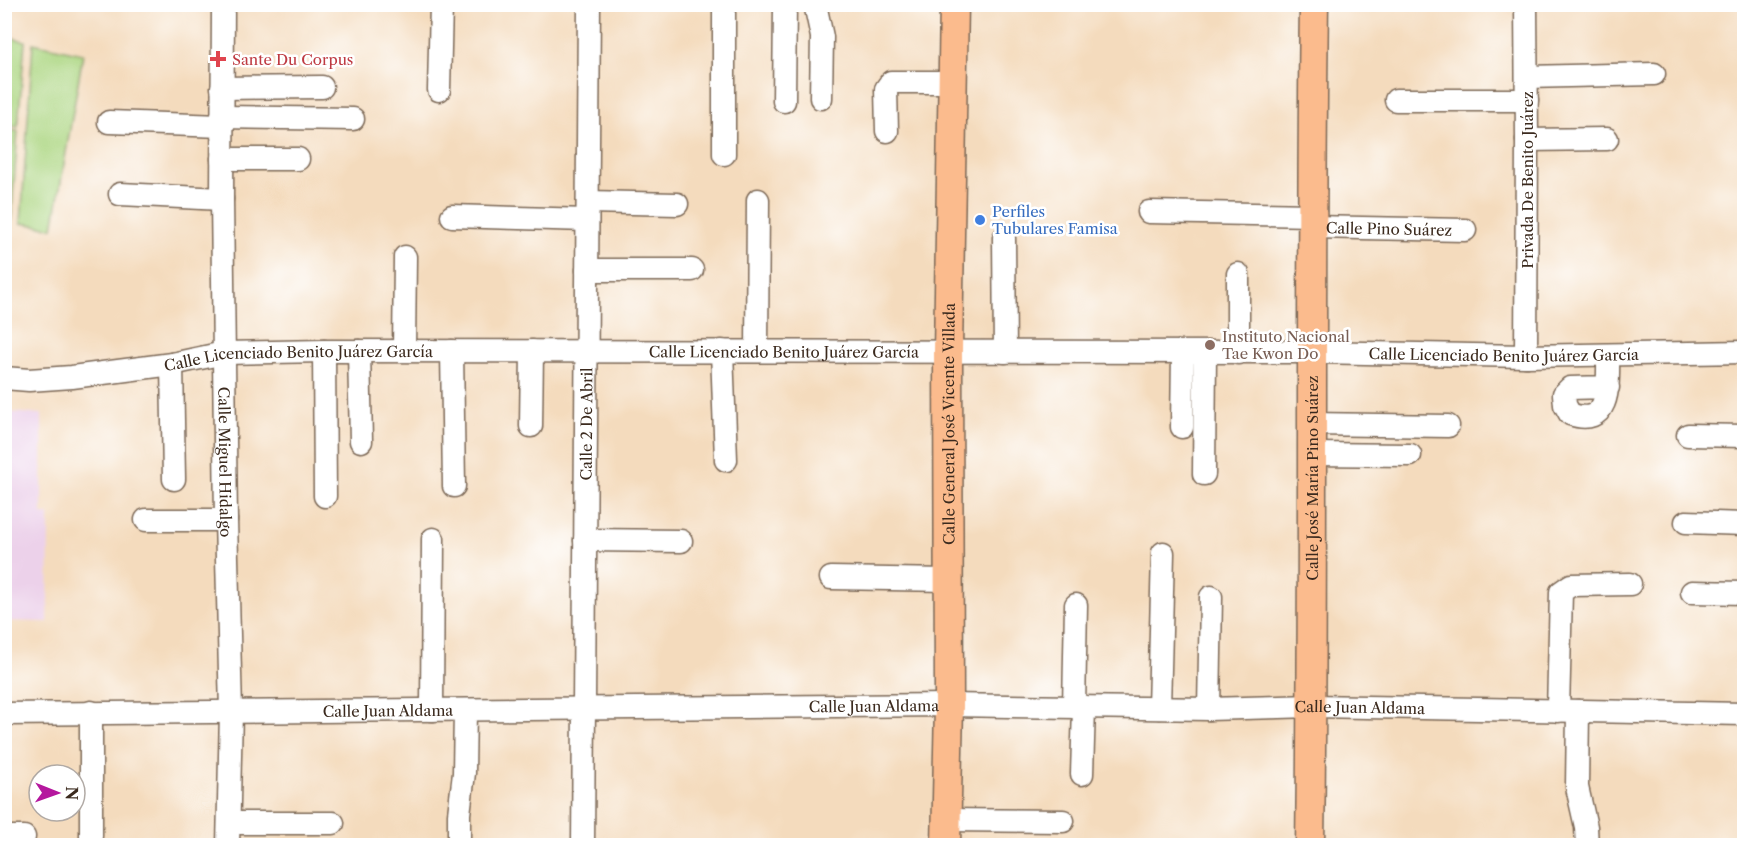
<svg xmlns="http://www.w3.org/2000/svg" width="1749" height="850" font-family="'Libre Caslon Text',serif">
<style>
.built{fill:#ecd1ea}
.green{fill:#acd681;stroke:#748050;stroke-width:1.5}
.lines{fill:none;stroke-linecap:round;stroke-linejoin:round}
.minor-casing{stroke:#7c6856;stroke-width:25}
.major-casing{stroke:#7c6856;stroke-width:31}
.minor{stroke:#fff;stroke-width:22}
.major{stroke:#fbbb8d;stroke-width:28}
.health-dot{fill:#e0444e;stroke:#fff;stroke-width:2}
.shop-dot{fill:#3f7fe0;stroke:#fff;stroke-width:2}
.education-dot{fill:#8d6e63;stroke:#fff;stroke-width:2}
.labels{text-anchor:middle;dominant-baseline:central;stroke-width:5;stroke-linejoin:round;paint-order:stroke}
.health-label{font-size:15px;fill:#be3a42;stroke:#fff;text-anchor:start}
.street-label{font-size:15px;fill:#3b2a1e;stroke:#fff}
.shop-label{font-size:15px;fill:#366cbe;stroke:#fff;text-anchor:start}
.education-label{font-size:15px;fill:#785e54;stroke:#fff;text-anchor:start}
</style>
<rect width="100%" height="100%" fill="#fff"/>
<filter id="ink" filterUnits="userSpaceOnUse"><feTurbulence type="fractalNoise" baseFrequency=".0167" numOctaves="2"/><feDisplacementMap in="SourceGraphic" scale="12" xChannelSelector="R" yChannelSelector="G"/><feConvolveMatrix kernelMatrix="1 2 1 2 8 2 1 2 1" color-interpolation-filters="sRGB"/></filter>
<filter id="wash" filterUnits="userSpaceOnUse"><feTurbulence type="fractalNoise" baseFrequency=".008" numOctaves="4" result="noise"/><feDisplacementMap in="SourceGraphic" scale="24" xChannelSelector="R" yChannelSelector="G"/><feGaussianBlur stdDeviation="1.35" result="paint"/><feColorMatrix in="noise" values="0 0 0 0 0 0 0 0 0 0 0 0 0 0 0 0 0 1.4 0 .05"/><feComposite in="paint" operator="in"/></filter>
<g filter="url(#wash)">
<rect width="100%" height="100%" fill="#f4dbbd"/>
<!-- built -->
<polygon class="built" points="5,412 42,414 42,514 49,515 48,622 5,621"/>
<!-- green -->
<g class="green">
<polygon points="5,36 25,41 18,127 5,125"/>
<polygon points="33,43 83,54 53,228 21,223"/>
<polygon points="4,130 18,131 11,222 5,221"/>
</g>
</g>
<g filter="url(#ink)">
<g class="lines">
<!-- minor casing -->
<g class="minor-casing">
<g id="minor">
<path id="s1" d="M223 4 222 199 226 520 231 711 228 846"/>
<polyline points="815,4 822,37 821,98"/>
<polyline points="1526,4 1527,140 1526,356"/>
<polyline points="1527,77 1654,74"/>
<polyline points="222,88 322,87"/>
<polyline points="439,90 441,4"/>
<polyline points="1396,100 1527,100"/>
<polyline points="784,101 785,4"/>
<polyline points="222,117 353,119"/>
<polyline points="109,122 222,126"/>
<polyline points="887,131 886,89 891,82 952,82"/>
<polyline points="1527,140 1607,139"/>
<polyline points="724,154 724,4"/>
<polyline points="222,159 298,159"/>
<polyline points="120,194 222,199"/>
<polyline points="588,202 677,204"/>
<polyline points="1149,212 1311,215"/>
<polyline points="452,216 587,220"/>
<path id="s2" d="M1311 227 1465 230"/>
<polyline points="1004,238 1005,352"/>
<polyline points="587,270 692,270"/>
<polyline points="404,350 405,257"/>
<polyline points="324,351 325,496"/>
<polyline points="359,351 361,441"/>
<polyline points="452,351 454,486"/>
<polyline points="722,351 726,460"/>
<polyline points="757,351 758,200"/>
<polyline points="1238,353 1238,274"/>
<path d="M1608 355C1608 381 1612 429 1570 414L1565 405 1564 394 1570 388 1608 387"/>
<polyline points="172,364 174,479"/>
<path id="s3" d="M4 378 29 380 72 377 172 364 224 353 324 351 1312 352 1526 356 1744 352"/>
<polyline points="1311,424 1448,426"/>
<polyline points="531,426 532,351"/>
<polyline points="1182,427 1183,353"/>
<polyline points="1688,435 1744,436"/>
<polyline points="1312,454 1410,455"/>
<polyline points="1204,474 1205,353"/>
<polyline points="146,520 226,520"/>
<polyline points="1686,522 1744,524"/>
<polyline points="585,540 681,541"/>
<polyline points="831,578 948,580"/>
<polyline points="1692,592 1744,593"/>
<polyline points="1074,707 1076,605"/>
<polyline points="1159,708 1163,553"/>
<polyline points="1209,709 1211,597"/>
<polyline points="432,710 433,539"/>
<polyline points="1558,711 1561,592 1571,585 1630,584"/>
<polyline points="1578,711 1577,787 1586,827 1587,846"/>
<polyline points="91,712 91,836"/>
<path id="s4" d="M4 714 949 705 1209 709 1312 706 1744 714"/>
<polyline points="1082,774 1084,707"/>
<polyline points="947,820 1063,821"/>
<polyline points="229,823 333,823"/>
<polyline points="4,837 24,837"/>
<polyline points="459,846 459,814 464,773 465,710"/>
<path id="s5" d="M583 846 589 4"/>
</g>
</g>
<!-- major casing -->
<g class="major-casing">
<g id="major">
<path id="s6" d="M946 846 949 705 948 351 954 4"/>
<path id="s7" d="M1310 846C1314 565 1310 285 1314 4"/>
</g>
</g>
<!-- minor -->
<use href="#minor" class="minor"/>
<!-- major -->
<use href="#major" class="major"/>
</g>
</g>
<!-- markers -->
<path class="health-dot" d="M215 50h6v6h6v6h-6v6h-6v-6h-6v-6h6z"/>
<circle class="shop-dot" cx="980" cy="220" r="6"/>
<circle class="education-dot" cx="1210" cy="345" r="6"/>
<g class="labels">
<!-- health labels -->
<g class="health-label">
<text x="232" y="59">Sante Du Corpus</text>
</g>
<!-- street labels -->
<g class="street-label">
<text transform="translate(1527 180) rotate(-90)">Privada De Benito Juárez</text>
<text stroke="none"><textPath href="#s2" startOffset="78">Calle Pino Suárez</textPath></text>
<text stroke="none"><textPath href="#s3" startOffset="782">Calle Licenciado Benito Juárez García</textPath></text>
<text stroke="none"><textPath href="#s3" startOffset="1502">Calle Licenciado Benito Juárez García</textPath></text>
<text stroke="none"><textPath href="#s3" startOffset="296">Calle Licenciado Benito Juárez García</textPath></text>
<text stroke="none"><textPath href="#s5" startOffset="422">Calle 2 De Abril</textPath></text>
<text stroke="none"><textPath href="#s6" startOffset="422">Calle General José Vicente Villada</textPath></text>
<text stroke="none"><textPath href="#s1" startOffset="458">Calle Miguel Hidalgo</textPath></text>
<text stroke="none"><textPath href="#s7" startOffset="368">Calle José María Pino Suárez</textPath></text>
<text stroke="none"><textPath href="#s4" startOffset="870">Calle Juan Aldama</textPath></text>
<text stroke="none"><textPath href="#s4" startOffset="1356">Calle Juan Aldama</textPath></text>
<text stroke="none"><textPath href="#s4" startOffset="384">Calle Juan Aldama</textPath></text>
</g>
<!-- shop labels -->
<g class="shop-label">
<text x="992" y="211">Perfiles<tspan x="992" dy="17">Tubulares Famisa</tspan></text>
</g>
<!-- education labels -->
<g class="education-label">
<text x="1222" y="336">Instituto Nacional<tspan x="1222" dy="17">Tae Kwon Do</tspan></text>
</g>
</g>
<!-- margin -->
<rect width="1749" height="850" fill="none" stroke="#fff" stroke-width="24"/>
<!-- north arrow -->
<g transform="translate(57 793) rotate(91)"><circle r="28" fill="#ffffff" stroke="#b1aaa5" stroke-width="1.5"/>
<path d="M0-4.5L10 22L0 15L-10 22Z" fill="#b5179e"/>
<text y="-9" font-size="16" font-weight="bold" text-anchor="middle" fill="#3b2a1e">N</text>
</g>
</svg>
